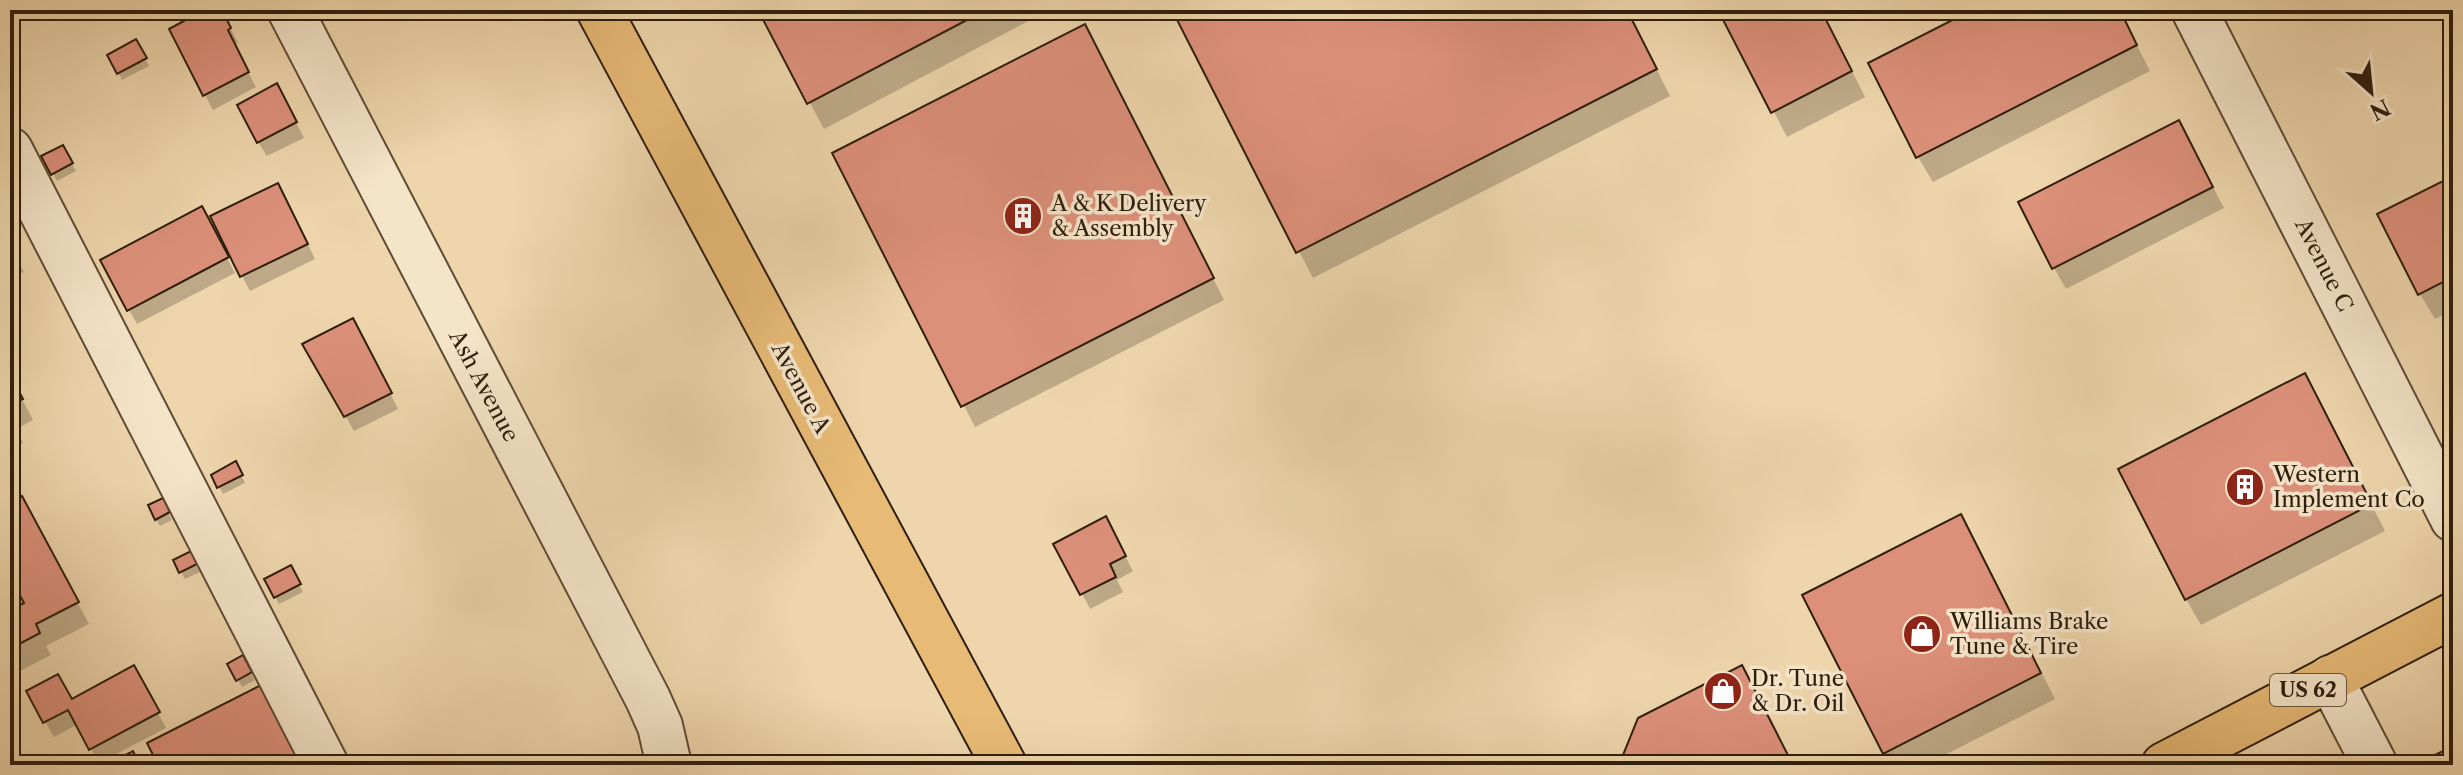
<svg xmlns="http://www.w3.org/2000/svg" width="2463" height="775" font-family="'Libre Caslon Text',serif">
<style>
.shadow{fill:#0003}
.building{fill:#dc907a;stroke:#2f1e0c;stroke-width:2}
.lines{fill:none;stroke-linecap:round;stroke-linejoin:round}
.minor-casing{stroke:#5f4c34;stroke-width:48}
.major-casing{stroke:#2f1e0c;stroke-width:48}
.minor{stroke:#f4e4c8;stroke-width:44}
.major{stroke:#e7ba76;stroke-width:44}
.labels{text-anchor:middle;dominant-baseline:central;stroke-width:7;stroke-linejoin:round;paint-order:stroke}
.shield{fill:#f4e4c8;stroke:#6a5944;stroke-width:2}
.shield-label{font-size:20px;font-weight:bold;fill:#2f1e0c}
.poi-label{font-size:22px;fill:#2f1e0c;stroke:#f4e4c8;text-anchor:start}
.street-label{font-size:22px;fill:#2f1e0c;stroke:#f4e4c8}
</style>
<rect width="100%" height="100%" fill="#eed5ab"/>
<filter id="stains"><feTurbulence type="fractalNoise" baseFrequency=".0025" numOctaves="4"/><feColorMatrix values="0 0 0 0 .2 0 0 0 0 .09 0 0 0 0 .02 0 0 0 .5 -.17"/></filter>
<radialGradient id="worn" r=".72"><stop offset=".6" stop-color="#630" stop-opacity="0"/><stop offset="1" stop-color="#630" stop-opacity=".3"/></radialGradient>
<!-- shadow -->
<g class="shadow">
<polygon points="208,10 221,10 238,43 234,45 256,87 213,110 205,95"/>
<polygon points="760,10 1049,10 824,129"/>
<polygon points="1174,10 1627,10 1670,96 1313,278"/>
<polygon points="1721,10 1821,10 1865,97 1787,137"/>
<polygon points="1976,10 2119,10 2150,71 1933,182 1918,157"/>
<polygon points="135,42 149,66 122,80 110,55"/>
<polygon points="1096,48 1224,300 975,427 834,154"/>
<polygon points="285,101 304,138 267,156 258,142"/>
<polygon points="2190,143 2224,208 2066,289 2054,268"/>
<polygon points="62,147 76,171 57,181 44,157"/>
<polygon points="2453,178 2453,310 2435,319 2420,294"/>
<polygon points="286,200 315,259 250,291 242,276"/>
<polygon points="209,223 235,273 137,324 129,310"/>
<polygon points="10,247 24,272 10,279"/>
<polygon points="361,335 398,409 354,431 305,344"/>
<polygon points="10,376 33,420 16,429 23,443 10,450"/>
<polygon points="2319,402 2385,531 2201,625 2186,599"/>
<polygon points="236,464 245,483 223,494 213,475"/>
<polygon points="162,500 172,520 160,526 156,519"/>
<polygon points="10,505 34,520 89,624 46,646 51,655 20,671 10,653 10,612 19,608 10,592"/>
<polygon points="1114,534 1133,571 1117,580 1123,592 1090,609 1056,544"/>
<polygon points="1975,542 2055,699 1925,765 1892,765 1885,753"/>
<polygon points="190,554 200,572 185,579 175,561"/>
<polygon points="290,567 303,592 279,604 267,580"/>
<polygon points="242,657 255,680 242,687 229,664"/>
<polygon points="142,683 166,728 99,763 78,724 54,737 29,692 71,701"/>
</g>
<!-- building -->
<g class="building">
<polygon points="204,10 222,10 231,28 228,30 249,72 203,96 169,29"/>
<polygon points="758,10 986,10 807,104"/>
<polygon points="1172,10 1627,10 1657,69 1296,253"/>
<polygon points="1718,10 1821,10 1852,71 1771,113"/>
<polygon points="1972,10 2120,10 2137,45 1916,158 1868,63"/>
<polygon points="1085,24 1214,278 961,407 832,153"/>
<polygon points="136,39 147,58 117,74 107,55"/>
<polygon points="277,83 297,122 257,143 237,105"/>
<polygon points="2179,120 2213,187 2052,269 2018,202"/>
<polygon points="63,145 73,163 51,175 41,156"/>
<polygon points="2453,176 2453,277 2418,295 2377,214"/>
<polygon points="278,183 308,244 240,277 210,216"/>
<polygon points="202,206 229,257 127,311 100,260"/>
<polygon points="353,318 392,393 344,417 302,344"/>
<polygon points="2305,373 2372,504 2185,600 2118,469"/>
<polygon points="10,374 23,399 10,405"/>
<polygon points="236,461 243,475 217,488 211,475"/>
<polygon points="22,496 79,602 36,624 40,633 10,649 10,610 24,603 17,590 10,594 10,503"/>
<polygon points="163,498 170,512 155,520 148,505"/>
<polygon points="1961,514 2041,673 1883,754 1802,595"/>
<polygon points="1106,516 1126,556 1110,564 1116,577 1080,595 1053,544"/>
<polygon points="191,551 197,564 179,573 173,560"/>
<polygon points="291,565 301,584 274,598 264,579"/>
<polygon points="243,655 252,672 236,681 227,664"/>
<polygon points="134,665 160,712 89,750 68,710 43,723 26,691 58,674 72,699"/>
<polygon points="1742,665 1793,765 1619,765 1638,718"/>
<polygon points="263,684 305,765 158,765 147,743"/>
<polygon points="2453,746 2453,765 2441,765 2435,755"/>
<polygon points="133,751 140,765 106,765"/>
</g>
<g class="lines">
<!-- minor casing -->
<g class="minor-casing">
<g id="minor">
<polyline points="290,10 648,699 660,726 669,765"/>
<polyline points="2194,10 2453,519"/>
<polyline points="10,150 326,765"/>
<polyline points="2330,678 2375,765"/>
</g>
</g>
<!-- major casing -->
<g class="major-casing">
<g id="major">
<polyline points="599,10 1004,765"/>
<polyline points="2164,765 2453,615"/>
</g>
</g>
<!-- minor -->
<use href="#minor" class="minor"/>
<!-- major -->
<use href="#major" class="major"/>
</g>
<!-- icons -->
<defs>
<g id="building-disc" transform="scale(2)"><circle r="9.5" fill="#8f2418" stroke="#f4e4c8"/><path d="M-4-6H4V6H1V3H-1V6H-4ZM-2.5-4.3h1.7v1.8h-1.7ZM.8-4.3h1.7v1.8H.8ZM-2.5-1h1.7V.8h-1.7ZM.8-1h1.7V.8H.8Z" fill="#fff"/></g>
<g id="shop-disc" transform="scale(2)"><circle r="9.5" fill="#8f2418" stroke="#f4e4c8"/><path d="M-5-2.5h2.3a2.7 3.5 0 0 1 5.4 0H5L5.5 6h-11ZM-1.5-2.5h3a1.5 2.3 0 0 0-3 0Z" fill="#fff"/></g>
</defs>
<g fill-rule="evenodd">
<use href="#building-disc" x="1023" y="216"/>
<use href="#building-disc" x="2245" y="487"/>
<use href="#shop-disc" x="1922" y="634"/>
<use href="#shop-disc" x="1723" y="691"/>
</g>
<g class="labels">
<!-- shield labels -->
<rect class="shield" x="2270" y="674" width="76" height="32" rx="6"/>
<g class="shield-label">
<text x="2308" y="690">US 62</text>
</g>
<!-- poi labels -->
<g class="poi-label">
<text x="1051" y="203">A &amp; K Delivery<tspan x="1051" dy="25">&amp; Assembly</tspan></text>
<text x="2273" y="474">Western<tspan x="2273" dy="25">Implement Co</tspan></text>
<text x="1950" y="621">Williams Brake<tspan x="1950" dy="25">Tune &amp; Tire</tspan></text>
<text x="1751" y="678">Dr. Tune<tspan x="1751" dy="25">&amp; Dr. Oil</tspan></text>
</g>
<!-- street labels -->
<g class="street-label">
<text transform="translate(2324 265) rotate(63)">Avenue C</text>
<text transform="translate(484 386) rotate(62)">Ash Avenue</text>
<text transform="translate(801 388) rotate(62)">Avenue A</text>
</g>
</g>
<!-- margin -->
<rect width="2463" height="775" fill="none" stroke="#eed5ab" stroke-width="40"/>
<rect x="12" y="12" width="2439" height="751" fill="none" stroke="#2f1e0c" stroke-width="4"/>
<rect x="20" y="20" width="2423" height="735" fill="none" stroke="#2f1e0c" stroke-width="2"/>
<!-- north arrow -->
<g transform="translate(2371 92) rotate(153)" stroke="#f4e4c8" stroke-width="6" paint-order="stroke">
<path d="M0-6L14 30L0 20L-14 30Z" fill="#2f1e0c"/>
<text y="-12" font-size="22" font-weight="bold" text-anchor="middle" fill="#2f1e0c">N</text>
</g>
<rect width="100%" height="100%" filter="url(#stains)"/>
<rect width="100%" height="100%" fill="url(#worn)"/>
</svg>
